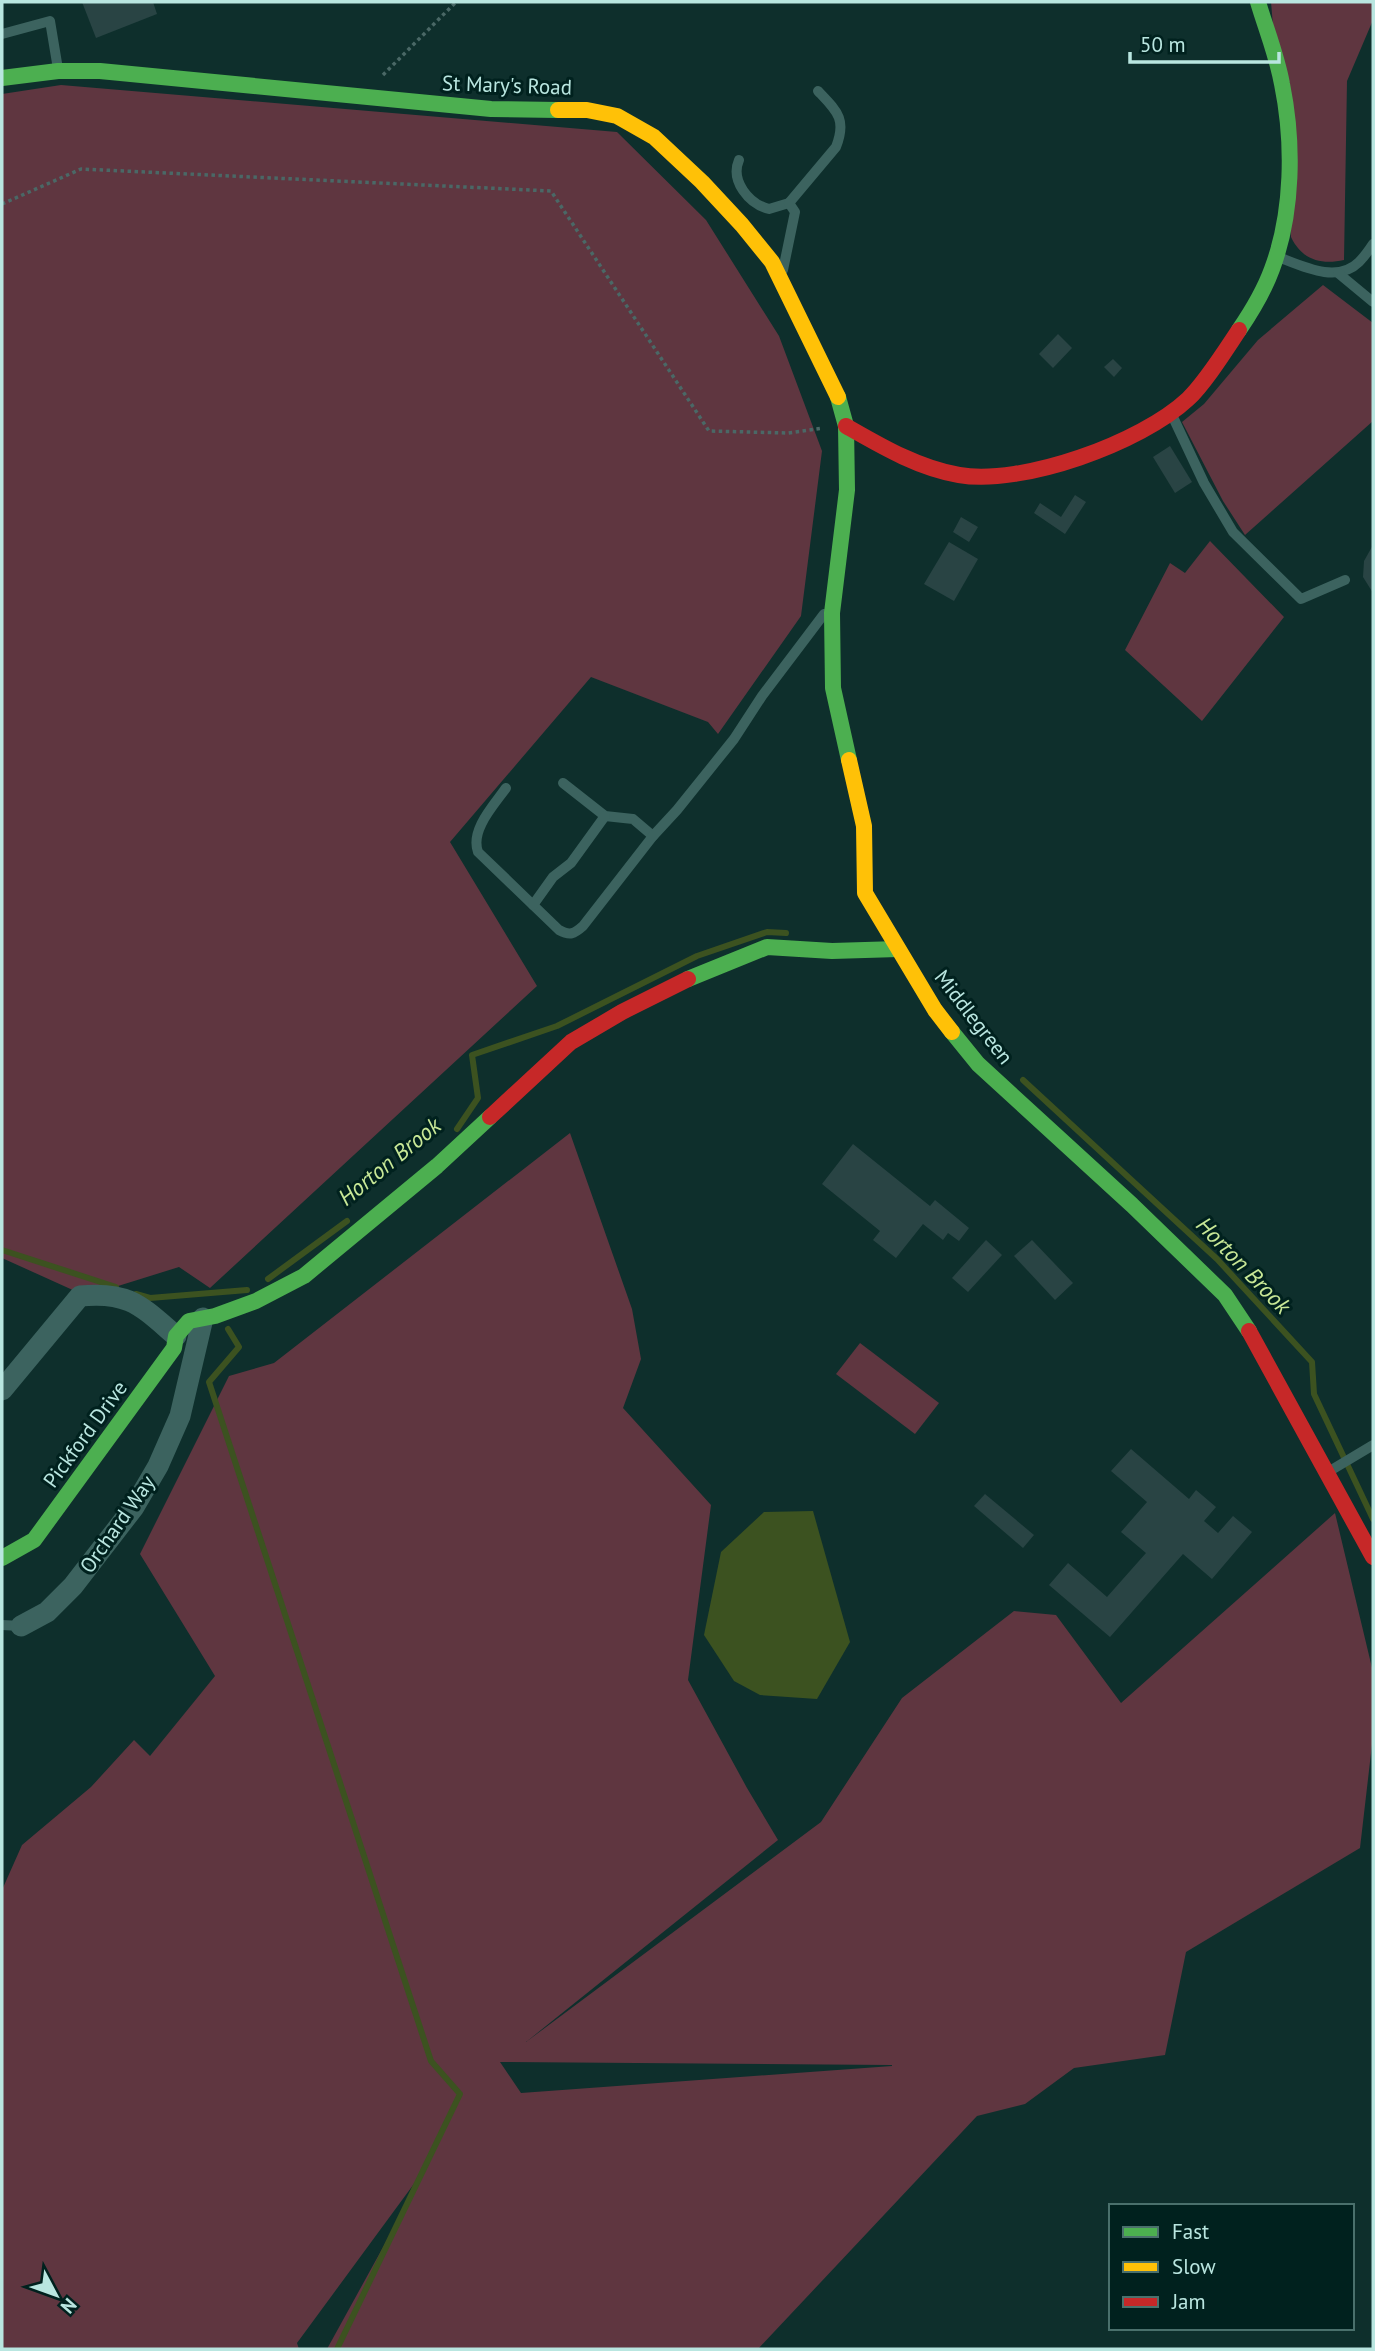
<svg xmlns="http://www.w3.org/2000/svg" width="1375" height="2351" font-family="'PT Sans',sans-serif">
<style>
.green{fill:#5f3640;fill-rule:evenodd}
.water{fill:#3c5220}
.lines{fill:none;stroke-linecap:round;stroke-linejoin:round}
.stream{stroke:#3c5220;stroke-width:6}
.building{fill:#294444}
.path{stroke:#4a6866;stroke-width:3.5;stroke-dasharray:3.5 3.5;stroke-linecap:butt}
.lane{stroke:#3c635f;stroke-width:10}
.street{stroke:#3c635f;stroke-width:21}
.fast{stroke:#4caf50;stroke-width:16}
.slow{stroke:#ffc107;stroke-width:16}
.jam{stroke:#c62828;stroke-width:16}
.labels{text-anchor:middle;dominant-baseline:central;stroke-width:6;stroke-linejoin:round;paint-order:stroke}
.street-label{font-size:21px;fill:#b9e6e0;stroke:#00211e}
.water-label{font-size:23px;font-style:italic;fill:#c8e897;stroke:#00211e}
</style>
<rect width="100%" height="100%" fill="#0e2f2c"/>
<!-- green -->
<g class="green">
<path d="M1271 2H1373V20L1347 81 1344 260C1321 265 1302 260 1291 237Z"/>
<polygon points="61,85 617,132 706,220 779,336 822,451 801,616 718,734 708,722 591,677 450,842 537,986 210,1288 179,1267 86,1296 2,1258 2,94"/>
<polygon points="1323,285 1373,323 1373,421 1245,535 1223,501 1182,422 1204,404 1258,340"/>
<polygon points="1210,541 1284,617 1202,721 1125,650 1170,563 1185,573"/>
<path d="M570 1133 632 1309 641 1359 623 1408 711 1505 688 1680 747 1788 778 1840 526 2042 821 1822 902 1698 1014 1611 1056 1615 1121 1703 1335 1513 1373 1672V1736L1360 1848 1186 1952 1165 2055 1074 2068 1025 2104 977 2116 758 2349H327L430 2162 297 2343 299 2349H2V1890L22 1845 91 1787 134 1740 150 1756 215 1676 140 1554 229 1376 274 1363ZM500 2062 892 2065V2066L521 2093Z"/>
<polygon points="860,1343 939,1403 915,1434 836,1374"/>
</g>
<!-- water -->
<polygon class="water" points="813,1511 850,1642 817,1699 760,1695 734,1681 704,1635 721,1552 764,1512"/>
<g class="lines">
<!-- stream -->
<g class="stream">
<polyline points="1023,1080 1217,1259 1312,1362 1314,1394 1373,1519"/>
<polyline points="457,1129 478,1098 472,1055 557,1026 697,956 767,932 786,933"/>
<polyline points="2,1250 116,1287"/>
<polyline points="268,1279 347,1221"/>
<polyline points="136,1294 150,1298 247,1290"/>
<polyline points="228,1329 239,1347 209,1382 431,2061 460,2094 337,2349"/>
</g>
</g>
<!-- building -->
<g class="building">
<polygon points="82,2 153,2 157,14 96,38"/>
<polygon points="1058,334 1072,348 1053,368 1039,354"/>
<polygon points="1113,359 1122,368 1114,377 1104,367"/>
<polygon points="1170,446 1192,482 1175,493 1153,457"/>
<polygon points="1075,495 1086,502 1065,534 1034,513 1040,503 1061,517"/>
<polygon points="961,517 978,527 969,542 953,532"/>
<polygon points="949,542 978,559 954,601 924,584"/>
<polygon points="1373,545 1373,593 1363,577 1364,561"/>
<polygon points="853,1144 930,1206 935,1200 969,1228 959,1241 948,1233 943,1240 923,1224 896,1258 873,1240 880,1231 822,1184"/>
<polygon points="986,1240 1002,1255 968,1292 952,1278"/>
<polygon points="1032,1240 1073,1283 1055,1300 1014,1256"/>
<polygon points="1131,1449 1189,1499 1196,1490 1216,1507 1204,1521 1218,1533 1233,1516 1252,1532 1212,1579 1183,1554 1110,1637 1049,1585 1068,1563 1107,1597 1146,1553 1121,1532 1147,1502 1111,1471"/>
<polygon points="985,1494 1034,1535 1023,1548 974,1506"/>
</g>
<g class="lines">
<!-- path -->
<g class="path">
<polyline points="383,75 456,2"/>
<polyline points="2,204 81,169 551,191 709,431 788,433 823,428"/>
</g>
<!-- lane -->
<g class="lane">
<polyline points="2,34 50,21 58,69"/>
<path d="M739 160C730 181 749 204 769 209L789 203"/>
<path d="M1278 257C1302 266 1337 284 1359 262 1364 257 1369 250 1373 244"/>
<path d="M783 270 795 212 789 203 836 147C847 119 837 111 818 91"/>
<polyline points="1338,273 1373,302"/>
<polyline points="1172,415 1204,483 1233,532 1301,599 1345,580"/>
<polyline points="563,783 605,816 633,819 653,836"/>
<path d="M506 788C494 805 470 830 478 852L559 930C570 936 574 934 583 926L653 836 677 810 734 739 762 696 824 614"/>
<polyline points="533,905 553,877 571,863 605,816"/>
<polyline points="1328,1472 1373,1445"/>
<polyline points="2,1625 21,1626"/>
</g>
<!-- street -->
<g class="street">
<path d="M2 1390 80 1296C129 1291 141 1306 176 1336"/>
<polyline points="21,1626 47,1612 73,1586 134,1507 158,1466 180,1416 203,1318"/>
</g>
<!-- fast -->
<g class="fast">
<polyline points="2,78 58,71 100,71 491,109 558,110"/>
<path d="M1239 330C1252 311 1264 291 1272 269 1293 213 1294 143 1282 84 1277 56 1266 29 1258 2"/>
<polyline points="838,397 846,426 847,490 832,613 833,688 849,760"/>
<polyline points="688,979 767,947 832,951 898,949"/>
<polyline points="952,1032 978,1064 1132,1205 1225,1295 1249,1331"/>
<polyline points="2,1558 34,1540 174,1348 176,1336 189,1321 215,1316 256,1301 304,1276 437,1166 490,1117"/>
</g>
<!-- slow -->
<g class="slow">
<polyline points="558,110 587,110 617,116 654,137 702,182 742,225 772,262 838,397"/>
<polyline points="849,760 864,826 865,893 935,1010 952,1032"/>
</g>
<!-- jam -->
<g class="jam">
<path d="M846 426C881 446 918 468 959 475 1022 486 1141 443 1188 399 1205 383 1225 351 1239 330"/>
<polyline points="490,1117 571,1042 622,1012 688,979"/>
<polyline points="1249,1331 1373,1557"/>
</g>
</g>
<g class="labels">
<!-- street labels -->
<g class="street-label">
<text transform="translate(507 85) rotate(2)">St Mary's Road</text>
<text transform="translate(974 1017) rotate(52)">Middlegreen</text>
<text transform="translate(85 1434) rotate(-54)">Pickford Drive</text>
<text transform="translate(117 1524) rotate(-55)">Orchard Way</text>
</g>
<!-- water labels -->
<g class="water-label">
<text transform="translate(389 1161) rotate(-39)">Horton Brook</text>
<text transform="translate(1244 1265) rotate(46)">Horton Brook</text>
</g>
</g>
<!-- border -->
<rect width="1375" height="2351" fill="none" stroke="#b9e6e0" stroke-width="7"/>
<!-- legend -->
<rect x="1109" y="2204" width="245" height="126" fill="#00211e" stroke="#4a706c" stroke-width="2"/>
<rect x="1123" y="2227" width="35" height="10" fill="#4caf50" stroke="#4a706c" stroke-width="2"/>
<text x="1172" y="2239" font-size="21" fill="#b9e6e0">Fast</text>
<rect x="1123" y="2262" width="35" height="10" fill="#ffc107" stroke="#4a706c" stroke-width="2"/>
<text x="1172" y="2274" font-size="21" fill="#b9e6e0">Slow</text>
<rect x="1123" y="2297" width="35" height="10" fill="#c62828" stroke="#4a706c" stroke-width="2"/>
<text x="1172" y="2309" font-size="21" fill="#b9e6e0">Jam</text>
<!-- north arrow -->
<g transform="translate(56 2295) rotate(131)" stroke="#00211e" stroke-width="5" paint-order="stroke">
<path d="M0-5L12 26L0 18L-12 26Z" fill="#b9e6e0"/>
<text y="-10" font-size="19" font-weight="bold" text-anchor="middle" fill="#b9e6e0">N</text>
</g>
<!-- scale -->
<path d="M1130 52v10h149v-10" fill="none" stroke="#b9e6e0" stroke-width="3.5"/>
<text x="1140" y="52" font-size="21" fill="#b9e6e0" stroke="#00211e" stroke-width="5" paint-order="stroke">50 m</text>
</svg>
